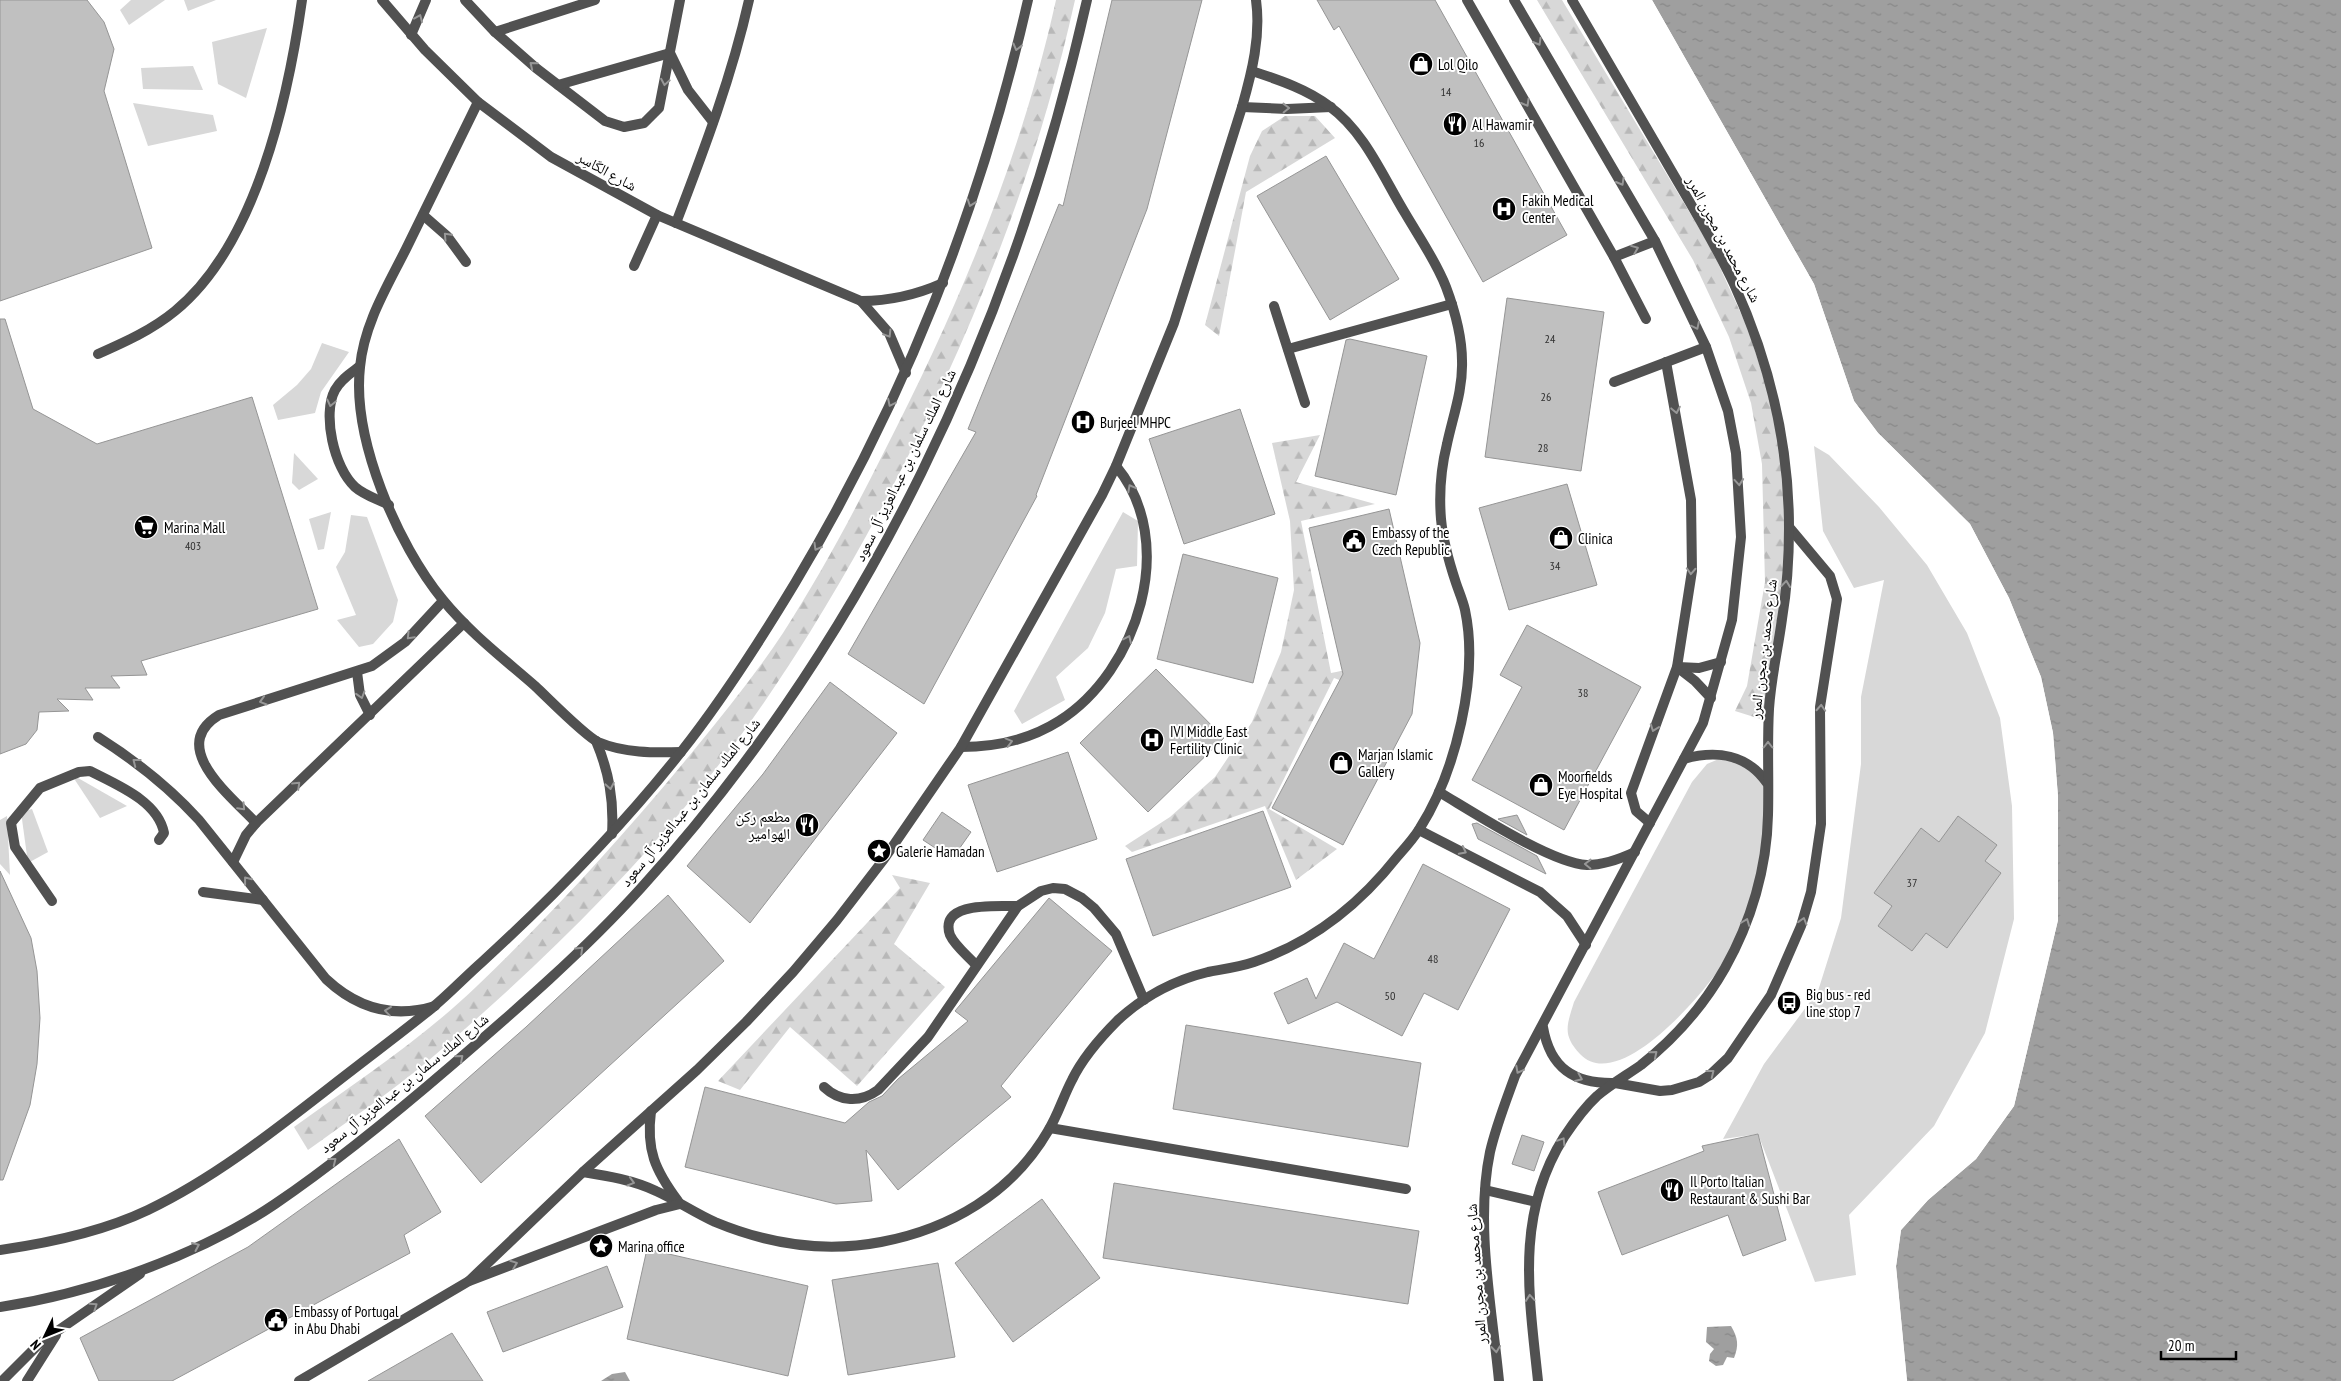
<svg xmlns="http://www.w3.org/2000/svg" width="2341" height="1381" font-family="'PT Sans Narrow','Noto Naskh Arabic',sans-serif">
<style>
.green{fill:#d8d8d8}
.forest{fill:url(#forest-firs)}
.water{fill:url(#water-ripples)}
.pier{fill:#fff}
.building{fill:#c0c0c0;stroke:#959595}
.lines{fill:none;stroke-linecap:round;stroke-linejoin:round}
.service{stroke:#515151;stroke-width:10}
.minor{stroke:#515151;stroke-width:10}
.oneway{stroke:#979797}
.labels{text-anchor:middle;dominant-baseline:central;stroke-width:4;stroke-linejoin:round;paint-order:stroke}
.number-label{font-size:12px;fill:#303030}
.poi-label{font-size:15px;fill:#000;stroke:#fff;text-anchor:start}
.street-label{font-size:15px;fill:#000;stroke:#fff}
</style>
<defs>
<pattern id="forest-firs" width="22" height="20" patternUnits="userSpaceOnUse" patternTransform="scale(1.25)"><rect width="22" height="20" fill="#d8d8d8"/><path d="M5 1l3.5 6h-7zM16 11l3.5 6h-7z" fill="#b8b8b8"/></pattern>
<pattern id="water-ripples" width="26" height="14" patternUnits="userSpaceOnUse" patternTransform="scale(1.25)"><rect width="26" height="14" fill="#9f9f9f"/><path d="M2 4q2-2 4 0t4 0M15 11q2-2 4 0t4 0" fill="none" stroke="#878787"/></pattern>
</defs>
<rect width="100%" height="100%" fill="#fff"/>
<!-- green -->
<g class="green">
<polygon points="131,0 165,0 129,25 120,10"/>
<polygon points="184,0 216,0 188,11"/>
<polygon points="267,28 246,98 218,84 212,42"/>
<polygon points="193,66 203,90 143,89 141,68"/>
<polygon points="133,103 213,115 217,131 148,146"/>
<polygon points="322,343 349,352 321,392 315,413 278,420 273,405 297,385 311,369"/>
<polygon points="1814,446 1829,455 1879,507 1927,565 1967,633 2000,718 2012,806 2014,919 1985,1033 1934,1126 1849,1215 1856,1275 1815,1282 1758,1134 1723,1139 1764,1064 1818,991 1841,918 1861,764 1861,697 1884,580 1854,588 1823,531"/>
<polygon points="294,453 318,479 299,490 292,483"/>
<polygon points="331,512 324,549 318,550 309,519"/>
<polygon points="1123,512 1138,521 1137,566 1116,569 1105,613 1088,648 1056,677 1065,700 1022,724 1014,711"/>
<polygon points="351,515 367,517 398,600 393,622 373,644 359,647 337,620 356,615 336,567 345,552"/>
<path d="M1726 756 1740 757 1768 786C1770 837 1756 907 1731 951 1714 983 1620 1097 1580 1054 1562 1035 1567 1025 1574 1002L1692 782 1707 764Z"/>
<polygon points="71,774 127,806 100,818"/>
<polygon points="32,809 48,852 28,863 21,812"/>
<polygon points="7,816 10,875 0,864 0,820"/>
</g>
<!-- forest -->
<g class="forest">
<path d="M1056 0H1075C1036 176 968 344 884 503 829 606 768 705 695 795 615 892 523 980 428 1061 390 1093 348 1121 308 1150L294 1127C356 1082 421 1040 477 986 554 912 627 832 694 750 725 712 756 674 783 633 821 574 854 512 885 450 959 306 1021 158 1056 0Z"/>
<polygon points="1537,0 1562,0 1711,248 1748,329 1772,404 1785,467 1787,527 1770,722 1735,711 1747,686 1765,582 1762,464 1751,403 1729,337 1693,260"/>
<polygon points="1285,116 1315,116 1335,138 1246,192 1219,336 1205,325 1250,156 1262,131"/>
<polygon points="1320,435 1296,482 1375,504 1301,521 1331,673 1378,664 1372,692 1334,678 1269,809 1337,849 1296,880 1265,806 1132,852 1125,846 1170,817 1215,777 1252,722 1281,652 1294,590 1290,521 1272,443"/>
<polygon points="892,875 930,883 894,944 945,987 857,1086 790,1027 740,1090 718,1081 900,888"/>
</g>
<!-- water -->
<g class="water">
<polygon points="1652,0 2341,0 2341,1381 1907,1381 1896,1266 1901,1230 1928,1200 1976,1159 2014,1106 2058,920 2058,797 2053,733 2041,677 2009,598 1970,524 1878,433 1854,401 1814,284"/>
<path d="M1731 1326C1738 1338 1739 1345 1734 1358L1727 1357 1723 1365 1716 1366 1709 1361 1710 1354 1714 1349 1706 1342 1707 1327Z"/>
<polygon points="625,1372 630,1381 601,1381 612,1374"/>
</g>
<!-- pier -->
<polygon class="pier" points="1650,0 1652,0 1814,284 1854,401 1878,433 1970,524 2009,598 2041,677 2053,733 2058,797 2058,920 2014,1106 1976,1159 1928,1200 1901,1230 1896,1267 1907,1381 1905,1381 1893,1267 1898,1229 1926,1199 1974,1157 2011,1105 2056,920 2055,797 2051,733 2039,678 2007,599 1968,526 1876,435 1851,402 1811,285"/>
<!-- building -->
<g class="building">
<polygon points="0,0 87,0 104,22 114,49 104,91 152,248 0,301"/>
<polygon points="1112,0 1202,0 1147,209 1036,495 1037,496 924,704 848,654 976,432 968,429 1059,204 1063,206"/>
<polygon points="1317,0 1435,0 1567,235 1483,282 1339,26 1334,30"/>
<polygon points="1326,156 1399,279 1330,320 1257,196"/>
<polygon points="1507,298 1604,312 1581,471 1485,457"/>
<polygon points="0,319 5,319 33,409 97,444 252,397 318,609 141,661 147,675 111,676 120,688 85,688 93,700 57,699 69,711 39,712 37,730 26,744 0,754"/>
<polygon points="1350,339 1427,356 1396,495 1315,476 1346,340"/>
<polygon points="1240,409 1275,514 1184,544 1149,439"/>
<polygon points="1567,484 1597,585 1509,610 1479,508"/>
<polygon points="1389,509 1420,643 1412,714 1343,845 1272,808 1343,674 1309,528"/>
<polygon points="1183,554 1278,578 1253,683 1157,659"/>
<polygon points="1527,625 1641,687 1564,830 1472,780 1522,687 1500,675"/>
<polygon points="1156,669 1224,738 1148,812 1080,743"/>
<polygon points="830,682 897,733 750,923 687,866 763,774"/>
<polygon points="1068,752 1097,839 997,872 968,785"/>
<polygon points="1263,811 1291,887 1153,936 1126,859"/>
<polygon points="942,812 971,832 952,859 923,840"/>
<polygon points="1517,815 1527,835 1498,819"/>
<polygon points="1958,816 1997,845 1985,861 2001,873 1947,948 1926,933 1912,951 1878,926 1892,906 1874,893 1921,828 1939,842"/>
<polygon points="1477,823 1537,856 1546,874 1478,839 1472,824"/>
<polygon points="1423,864 1510,909 1458,1010 1424,993 1402,1036 1337,1002 1288,1024 1274,993 1307,978 1316,999 1344,943 1374,959"/>
<polygon points="0,871 31,938 37,971 40,1018 37,1064 30,1105 3,1180 0,1180"/>
<polygon points="668,895 724,961 481,1183 425,1116 526,1027"/>
<polygon points="1049,898 1112,951 1001,1086 1011,1097 898,1190 866,1150 872,1201 836,1204 685,1167 705,1087 845,1123 869,1102 882,1096 898,1079 968,1021 955,1011"/>
<polygon points="1186,1025 1421,1063 1408,1147 1173,1109"/>
<polygon points="1758,1134 1786,1240 1743,1256 1728,1215 1622,1255 1598,1192 1704,1151 1702,1146"/>
<polygon points="1522,1135 1544,1142 1534,1171 1512,1164"/>
<polygon points="399,1139 441,1212 404,1235 410,1253 172,1381 99,1381 80,1338 248,1247"/>
<polygon points="1114,1183 1419,1231 1408,1304 1103,1258"/>
<polygon points="1042,1199 1100,1278 1013,1342 955,1263"/>
<polygon points="647,1249 808,1286 788,1376 627,1339"/>
<polygon points="938,1263 955,1357 848,1375 832,1280"/>
<polygon points="607,1266 623,1307 503,1352 487,1312"/>
<polygon points="452,1333 483,1381 368,1381"/>
</g>
<g class="lines">
<!-- service -->
<g class="service">
<polyline points="465,0 495,32 536,68 605,121 624,127 644,123 659,108 680,0"/>
<polyline points="1467,0 1614,257 1646,319"/>
<polyline points="495,32 595,0"/>
<polyline points="411,35 426,0"/>
<polyline points="558,85 670,53 688,90 713,122"/>
<path d="M478 102C454 151 430 200 406 249 387 287 364 324 360 367 352 439 397 544 443 600 469 632 504 659 535 686 549 699 584 735 598 742 624 753 654 753 681 752"/>
<polyline points="423,215 447,236 466,262"/>
<path d="M676 223C704 150 732 76 749 0"/>
<polyline points="1614,257 1655,241"/>
<polyline points="634,266 657,215"/>
<polyline points="1274,306 1305,403"/>
<polyline points="1288,349 1452,304"/>
<path d="M98 354C125 342 152 330 175 311 256 245 288 99 302 0"/>
<path d="M360 366C351 373 341 379 335 390 322 414 334 468 355 487 364 495 377 499 389 505"/>
<polyline points="1614,382 1706,347"/>
<polyline points="1677,667 1695,681 1711,698"/>
<polyline points="1678,667 1699,668 1721,662"/>
<polyline points="357,672 360,695 370,715"/>
<path d="M98 737C136 761 169 787 199 820L326 979C357 1008 393 1019 435 1006"/>
<path d="M596 741C609 772 614 800 612 834"/>
<path d="M256 823C231 796 167 747 219 715L372 666 405 642 443 601"/>
<polyline points="1650,823 1636,811 1631,793 1677,667 1692,571 1691,500 1666,362"/>
<polyline points="233,862 246,835 256,823 464,623"/>
<polyline points="203,892 263,900"/>
<path d="M52 901 15 847 11 823 40 788 79 772 90 771C117 785 158 801 164 833L159 840"/>
<path d="M976 965C968 956 955 946 950 935 938 900 1000 907 1018 906"/>
<polyline points="1615,1083 1660,1091 1672,1090 1699,1082 1710,1075 1728,1058 1771,995 1801,926 1811,892 1821,824 1820,707 1837,599 1830,576 1789,527"/>
<path d="M824 1087C840 1102 860 1103 878 1090L928 1037 1018 906 1041 891 1053 888 1065 889 1082 898 1094 908 1116 934 1144 1000"/>
</g>
<!-- minor -->
<g class="minor">
<path d="M382 0 425 50 478 102 551 157 657 215 861 301C891 301 916 295 943 283"/>
<polyline points="1242,107 1287,109 1331,107"/>
<polyline points="861,301 889,333 906,373"/>
<path d="M961 747C996 747 1029 740 1059 721 1138 671 1179 542 1116 466"/>
<path d="M1684 759C1716 750 1747 754 1767 783"/>
<path d="M1439 792C1473 812 1551 863 1587 865 1604 865 1620 859 1635 852"/>
<polyline points="1419,830 1540,892 1567,916 1586,945"/>
<path d="M1543 1027C1550 1068 1574 1084 1615 1083"/>
<path d="M651 1111C646 1150 655 1170 678 1201"/>
<polyline points="1050,1128 1406,1189"/>
<path d="M583 1172C608 1176 633 1180 656 1191 676 1200 695 1213 715 1222 768 1244 824 1253 881 1242 950 1229 1012 1193 1048 1131 1058 1115 1063 1097 1072 1080 1083 1057 1100 1038 1118 1020 1143 997 1175 980 1208 972 1224 969 1239 967 1254 962 1313 942 1359 905 1397 857 1405 848 1414 838 1420 828 1456 771 1479 676 1465 610 1463 601 1459 592 1456 583 1449 562 1443 541 1441 519 1439 494 1441 468 1447 444 1453 416 1463 390 1462 361 1462 336 1455 311 1446 287 1436 261 1419 237 1405 213 1383 177 1365 132 1329 106 1307 89 1279 80 1252 71"/>
<polyline points="1485,1190 1536,1202"/>
<path d="M0 1250C49 1243 102 1232 148 1210 221 1175 286 1121 351 1071 378 1050 405 1030 432 1008 449 994 465 977 482 962 553 897 621 828 681 752 723 699 760 641 795 583 905 399 980 209 1028 0"/>
<path d="M469 1281 583 1172 697 1070 746 1022 793 972 837 920 884 859 961 747 1102 495 1116 466 1174 323 1242 107C1252 72 1261 36 1256 0"/>
<path d="M0 1307C92 1293 198 1256 275 1204 337 1162 395 1114 452 1065 517 1009 583 952 641 888 868 638 1013 327 1087 0"/>
<polyline points="2,1381 40,1343 140,1274"/>
<polyline points="27,1381 56,1335"/>
<polyline points="299,1381 469,1281 656,1210 680,1204"/>
<path d="M1499 1381C1492 1308 1475 1224 1490 1152 1496 1126 1506 1101 1515 1076L1703 723 1732 620 1741 537 1736 453 1728 411 1706 347 1655 241 1514 0"/>
<path d="M1538 1381C1529 1295 1515 1215 1564 1137 1574 1122 1584 1108 1597 1096 1611 1084 1627 1075 1641 1065 1674 1039 1704 1005 1725 968 1751 922 1767 868 1768 815 1769 780 1767 744 1769 709 1771 678 1778 649 1782 619 1787 589 1789 558 1789 528 1789 443 1769 361 1734 284 1714 241 1688 200 1664 158 1633 105 1603 53 1572 0"/>
</g>
</g>
<!-- one-way arrows -->
<defs><path id="oneway-chevron" d="M-2-3.5L2.5 0L-2 3.5" fill="none" stroke-width="1.6" stroke-linecap="round" stroke-linejoin="round" transform="scale(1.25)"/></defs>
<g class="oneway">
<use href="#oneway-chevron" transform="translate(419 18) rotate(-67)"/>
<use href="#oneway-chevron" transform="translate(1538 42) rotate(60)"/>
<use href="#oneway-chevron" transform="translate(1017 47) rotate(104)"/>
<use href="#oneway-chevron" transform="translate(533 65) rotate(-141)"/>
<use href="#oneway-chevron" transform="translate(665 82) rotate(100)"/>
<use href="#oneway-chevron" transform="translate(1526 103) rotate(60)"/>
<use href="#oneway-chevron" transform="translate(1286 108) rotate(-1)"/>
<use href="#oneway-chevron" transform="translate(1621 182) rotate(60)"/>
<use href="#oneway-chevron" transform="translate(971 203) rotate(109)"/>
<use href="#oneway-chevron" transform="translate(447 236) rotate(-133)"/>
<use href="#oneway-chevron" transform="translate(1635 249) rotate(-22)"/>
<use href="#oneway-chevron" transform="translate(1696 326) rotate(64)"/>
<use href="#oneway-chevron" transform="translate(888 334) rotate(58)"/>
<use href="#oneway-chevron" transform="translate(331 403) rotate(103)"/>
<use href="#oneway-chevron" transform="translate(891 403) rotate(116)"/>
<use href="#oneway-chevron" transform="translate(1676 410) rotate(79)"/>
<use href="#oneway-chevron" transform="translate(1739 482) rotate(85)"/>
<use href="#oneway-chevron" transform="translate(1131 488) rotate(-118)"/>
<use href="#oneway-chevron" transform="translate(817 547) rotate(120)"/>
<use href="#oneway-chevron" transform="translate(1691 571) rotate(93)"/>
<use href="#oneway-chevron" transform="translate(1786 584) rotate(-84)"/>
<use href="#oneway-chevron" transform="translate(410 636) rotate(134)"/>
<use href="#oneway-chevron" transform="translate(1128 639) rotate(-65)"/>
<use href="#oneway-chevron" transform="translate(361 695) rotate(73)"/>
<use href="#oneway-chevron" transform="translate(263 701) rotate(163)"/>
<use href="#oneway-chevron" transform="translate(1821 708) rotate(-87)"/>
<use href="#oneway-chevron" transform="translate(1654 728) rotate(110)"/>
<use href="#oneway-chevron" transform="translate(1009 742) rotate(-15)"/>
<use href="#oneway-chevron" transform="translate(1768 745) rotate(-90)"/>
<use href="#oneway-chevron" transform="translate(136 762) rotate(-142)"/>
<use href="#oneway-chevron" transform="translate(297 785) rotate(-44)"/>
<use href="#oneway-chevron" transform="translate(610 786) rotate(80)"/>
<use href="#oneway-chevron" transform="translate(242 807) rotate(47)"/>
<use href="#oneway-chevron" transform="translate(1463 851) rotate(27)"/>
<use href="#oneway-chevron" transform="translate(1588 864) rotate(-179)"/>
<use href="#oneway-chevron" transform="translate(247 880) rotate(-128)"/>
<use href="#oneway-chevron" transform="translate(1803 921) rotate(-73)"/>
<use href="#oneway-chevron" transform="translate(1746 922) rotate(-69)"/>
<use href="#oneway-chevron" transform="translate(580 950) rotate(-44)"/>
<use href="#oneway-chevron" transform="translate(388 1011) rotate(-173)"/>
<use href="#oneway-chevron" transform="translate(1654 1054) rotate(-40)"/>
<use href="#oneway-chevron" transform="translate(460 1058) rotate(-41)"/>
<use href="#oneway-chevron" transform="translate(1519 1070) rotate(118)"/>
<use href="#oneway-chevron" transform="translate(1711 1073) rotate(-38)"/>
<use href="#oneway-chevron" transform="translate(1579 1078) rotate(23)"/>
<use href="#oneway-chevron" transform="translate(1562 1141) rotate(-58)"/>
<use href="#oneway-chevron" transform="translate(333 1161) rotate(-38)"/>
<use href="#oneway-chevron" transform="translate(631 1182) rotate(16)"/>
<use href="#oneway-chevron" transform="translate(196 1246) rotate(-24)"/>
<use href="#oneway-chevron" transform="translate(514 1264) rotate(-21)"/>
<use href="#oneway-chevron" transform="translate(1530 1298) rotate(-95)"/>
<use href="#oneway-chevron" transform="translate(94 1306) rotate(-34)"/>
<use href="#oneway-chevron" transform="translate(1496 1349) rotate(84)"/>
</g>
<!-- icons -->
<defs>
<g id="shop-disc" transform="scale(1.25)"><circle r="9.5" fill="#000" stroke="#fff"/><path d="M-5-2.5h2.3a2.7 3.5 0 0 1 5.4 0H5L5.5 6h-11ZM-1.5-2.5h3a1.5 2.3 0 0 0-3 0Z" fill="#fff"/></g>
<g id="restaurant-disc" transform="scale(1.25)"><circle r="9.5" fill="#000" stroke="#fff"/><path d="M-5-6h1v4h1v-4h1v4h1v-4h1v5L-1.5 .5V6h-2V.5L-5-1ZM5-6V6H3V1.5H1.5Q1.5-4 5-6Z" fill="#fff"/></g>
<g id="hospital-disc" transform="scale(1.25)"><circle r="9.5" fill="#000" stroke="#fff"/><path d="M-5-5h3v3.5h4V-5h3V5h-3V1.5h-4V5h-3Z" fill="#fff"/></g>
<g id="supermarket-disc" transform="scale(1.25)"><circle r="9.5" fill="#000" stroke="#fff"/><path d="M-6-5.5h2.5l.6 2H6L4.5 2H-2.5L-4.4-4H-6ZM-1.5 3.2a1.3 1.3 0 1 0 .1 0ZM3 3.2a1.3 1.3 0 1 0 .1 0Z" fill="#fff"/></g>
<g id="civic-disc" transform="scale(1.25)"><circle r="9.5" fill="#000" stroke="#fff"/><path d="M-.6-6.5H3V-4.5H.6V-3L4-1V1h2V6H-6V1h2V-1L-.6-3ZM-1.2 2.5V6h2.4V2.5Z" fill="#fff"/></g>
<g id="sight-disc" transform="scale(1.25)"><circle r="9.5" fill="#000" stroke="#fff"/><path d="M0-6L1.8-2.2L6-1.7L2.9 1.2L3.7 5.4L0 3.3L-3.7 5.4L-2.9 1.2L-6-1.7L-1.8-2.2Z" fill="#fff"/></g>
<g id="bus-disc" transform="scale(1.25)"><circle r="9.5" fill="#000" stroke="#fff"/><path d="M-5-6H5V4H4V6H2V4H-2V6H-4V4H-5ZM-3.5-4V0h7V-4ZM-3.5 1.2v1.5H-2V1.2ZM2 1.2v1.5H3.5V1.2Z" fill="#fff"/></g>
</defs>
<g fill-rule="evenodd">
<use href="#shop-disc" x="1421" y="64"/>
<use href="#restaurant-disc" x="1455" y="124"/>
<use href="#hospital-disc" x="1504" y="209"/>
<use href="#hospital-disc" x="1083" y="422"/>
<use href="#supermarket-disc" x="146" y="527"/>
<use href="#shop-disc" x="1561" y="538"/>
<use href="#civic-disc" x="1354" y="541"/>
<use href="#hospital-disc" x="1152" y="740"/>
<use href="#shop-disc" x="1341" y="763"/>
<use href="#shop-disc" x="1541" y="785"/>
<use href="#restaurant-disc" x="807" y="825"/>
<use href="#sight-disc" x="879" y="851"/>
<use href="#bus-disc" x="1789" y="1003"/>
<use href="#restaurant-disc" x="1672" y="1190"/>
<use href="#sight-disc" x="601" y="1246"/>
<use href="#civic-disc" x="276" y="1320"/>
</g>
<g class="labels">
<!-- number labels -->
<g class="number-label">
<text x="1446" y="91">14</text>
<text x="1479" y="142">16</text>
<text x="1550" y="338">24</text>
<text x="1546" y="396">26</text>
<text x="1543" y="447">28</text>
<text x="193" y="545">403</text>
<text x="1555" y="565">34</text>
<text x="1583" y="692">38</text>
<text x="1912" y="882">37</text>
<text x="1433" y="958">48</text>
<text x="1390" y="995">50</text>
</g>
<!-- poi labels -->
<g class="poi-label">
<text x="1438" y="64">Lol Qilo</text>
<text x="1472" y="124">Al Hawamir</text>
<text x="1522" y="200">Fakih Medical<tspan x="1522" dy="17">Center</tspan></text>
<text x="1100" y="422">Burjeel MHPC</text>
<text x="164" y="527">Marina Mall</text>
<text x="1372" y="532">Embassy of the<tspan x="1372" dy="17">Czech Republic</tspan></text>
<text x="1578" y="538">Clinica</text>
<text x="1170" y="731">IVI Middle East<tspan x="1170" dy="17">Fertility Clinic</tspan></text>
<text x="1358" y="754">Marjan Islamic<tspan x="1358" dy="17">Gallery</tspan></text>
<text x="1558" y="776">Moorfields<tspan x="1558" dy="17">Eye Hospital</tspan></text>
<text x="790" y="816" text-anchor="end">مطعم ركن<tspan x="790" dy="17">الهوامير</tspan></text>
<text x="896" y="851">Galerie Hamadan</text>
<text x="1806" y="994">Big bus - red<tspan x="1806" dy="17">line stop 7</tspan></text>
<text x="1690" y="1181">Il Porto Italian<tspan x="1690" dy="17">Restaurant &amp; Sushi Bar</tspan></text>
<text x="618" y="1246">Marina office</text>
<text x="294" y="1311">Embassy of Portugal<tspan x="294" dy="17">in Abu Dhabi</tspan></text>
</g>
<!-- street labels -->
<g class="street-label">
<text transform="translate(607 171) rotate(29)">شارع الكَاسِر</text>
<text transform="translate(1724 239) rotate(62)">شارع محمد بن مجرن المرر</text>
<text transform="translate(905 465) rotate(-64)">شارع الملك سلمان بن عبدالعزيز آل سعود</text>
<text transform="translate(1763 649) rotate(-83)">شارع محمد بن مجرن المرر</text>
<text transform="translate(690 802) rotate(-51)">شارع الملك سلمان بن عبدالعزيز آل سعود</text>
<text transform="translate(404 1083) rotate(-39)">شارع الملك سلمان بن عبدالعزيز آل سعود</text>
<text transform="translate(1476 1274) rotate(-94)">شارع محمد بن مجرن المرر</text>
</g>
</g>
<!-- north arrow -->
<g transform="translate(45 1336) rotate(227)" stroke="#ffffff" stroke-width="4" paint-order="stroke">
<path d="M0-4L9 19L0 12L-9 19Z" fill="#000000"/>
<text y="-8" font-size="14" font-weight="bold" text-anchor="middle" fill="#000000">N</text>
</g>
<!-- scale -->
<path d="M2161 1351v8h75v-8" fill="none" stroke="#000000" stroke-width="2.5"/>
<text x="2168" y="1351" font-size="15" fill="#000000" stroke="#ffffff" stroke-width="4" paint-order="stroke">20 m</text>
</svg>
